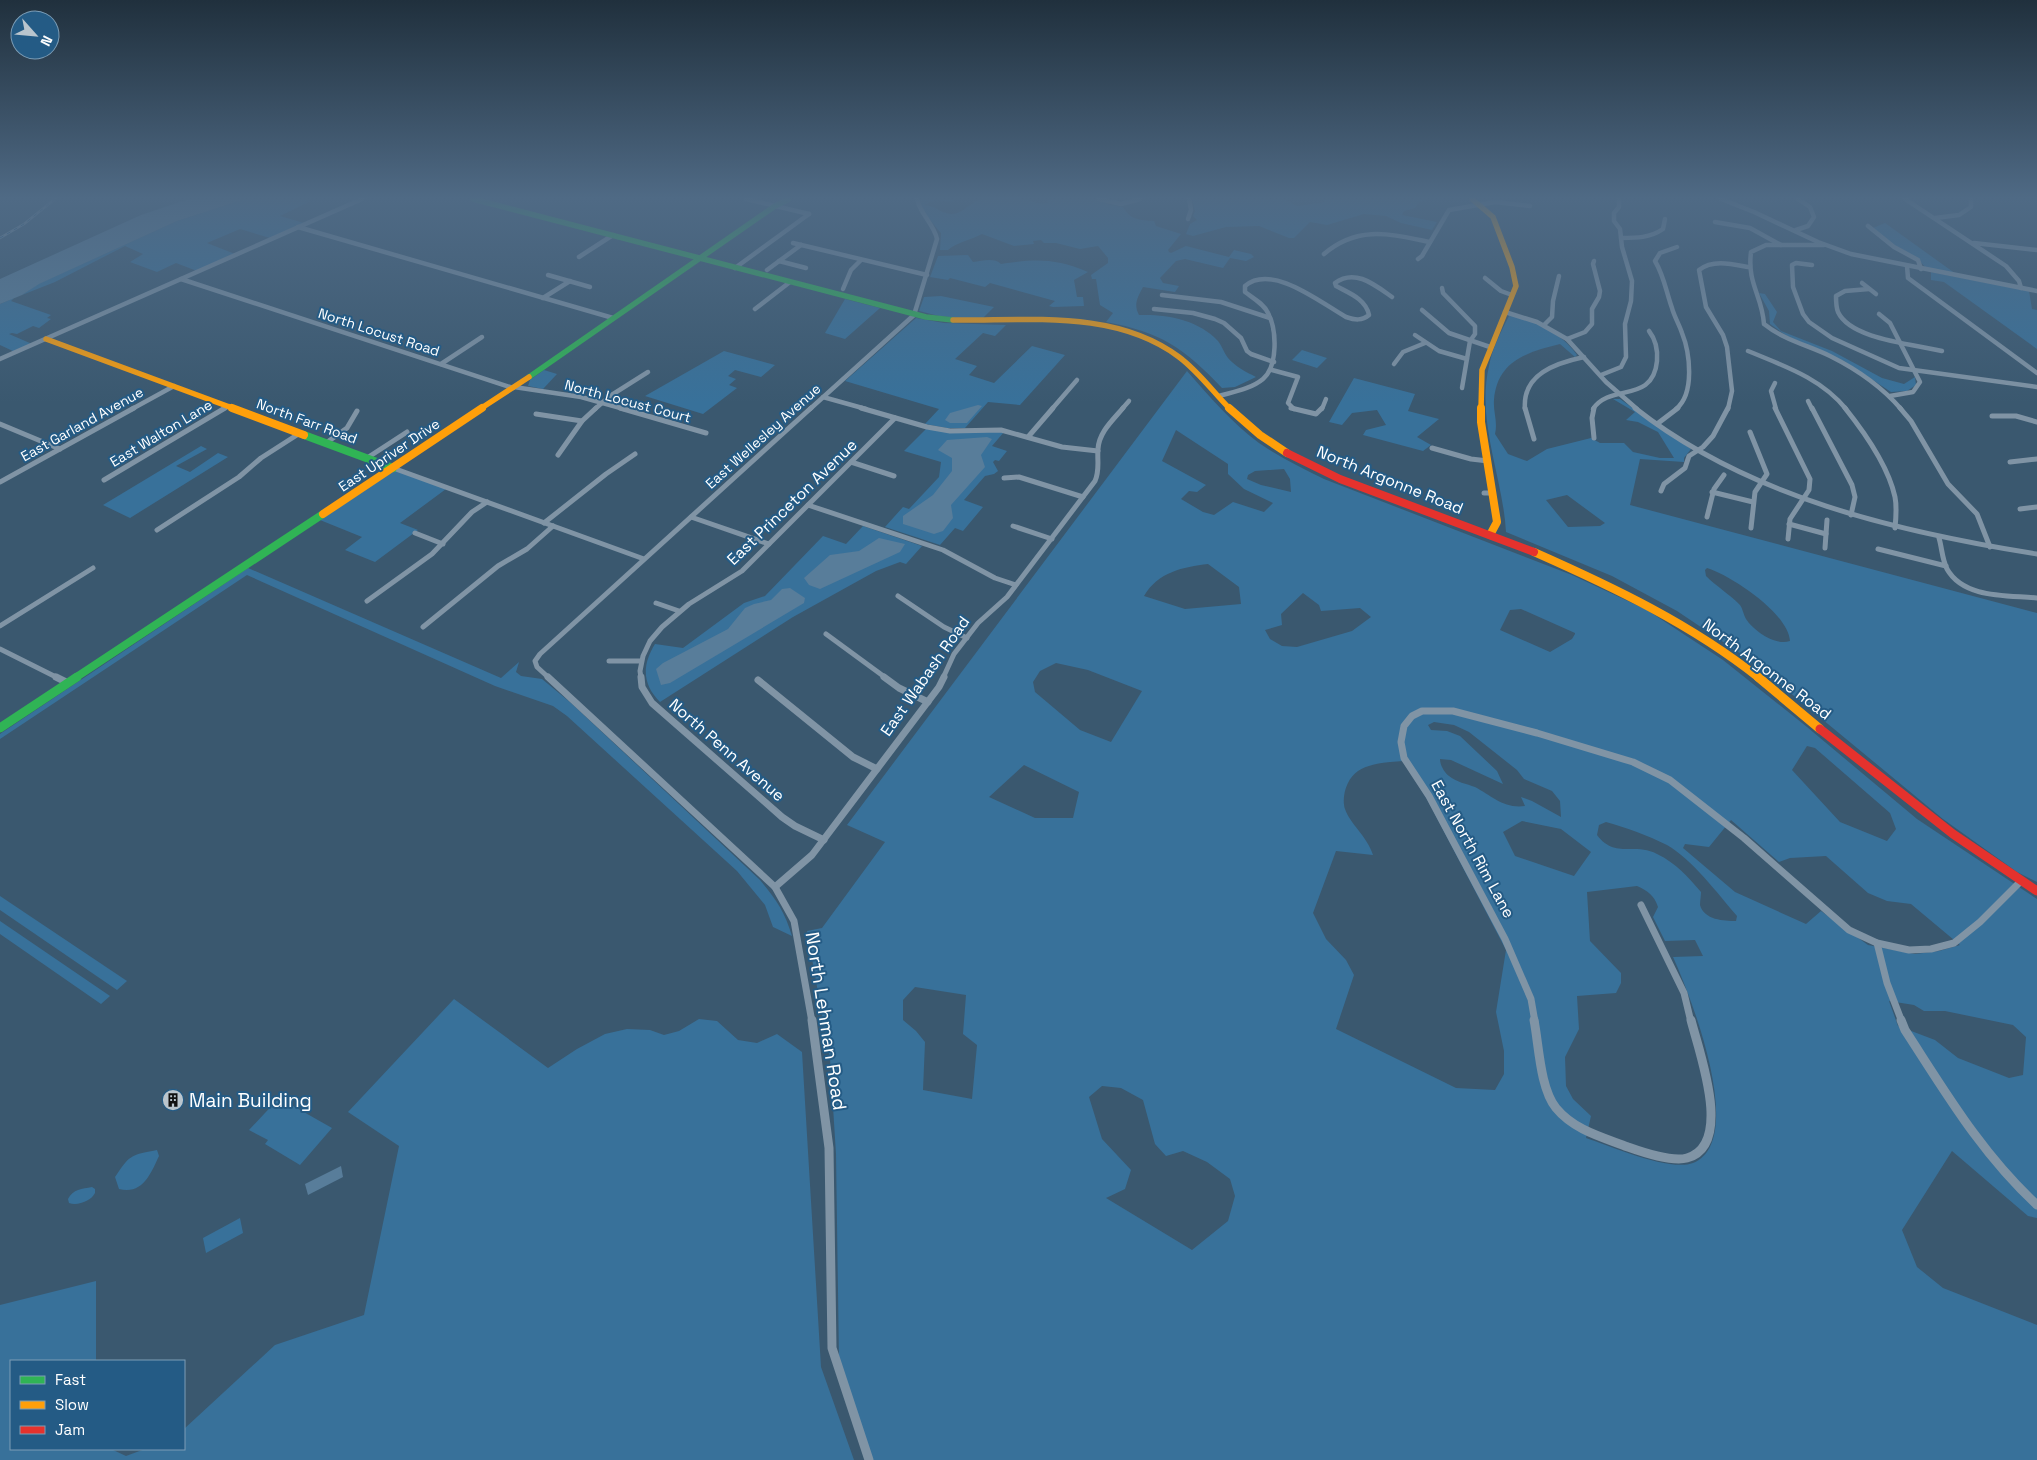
<svg xmlns="http://www.w3.org/2000/svg" width="2037" height="1460" font-family="'Space Grotesk',sans-serif">
<style>
.green{fill:#38719a;fill-rule:evenodd}
.water{fill:#587d9a}
.lines{fill:none;stroke-linecap:round;stroke-linejoin:round}
.street-far3{stroke:#8094a5;stroke-width:4.5}
.street-far2{stroke:#8094a5;stroke-width:5}
.street-far1{stroke:#8094a5;stroke-width:7}
.street{stroke:#8094a5;stroke-width:9}
.fast-far2{stroke:#30b455;stroke-width:5.5}
.fast-far1{stroke:#30b455;stroke-width:8}
.fast{stroke:#30b455;stroke-width:9}
.slow-far2{stroke:#ff9f0a;stroke-width:5.5}
.slow-far1{stroke:#ff9f0a;stroke-width:8}
.slow{stroke:#ff9f0a;stroke-width:9}
.jam-far1{stroke:#e5322d;stroke-width:8}
.jam{stroke:#e5322d;stroke-width:9}
.rail-casing{stroke:#8194a4;stroke-width:2.5}
.rail{stroke:#245b85;stroke-width:1;stroke-dasharray:4;stroke-linecap:butt}
.labels{text-anchor:middle;dominant-baseline:central;stroke-width:4;stroke-linejoin:round;paint-order:stroke}
.far-street-label{font-size:14px;fill:#fff;stroke:#245b85}
.street-label{font-size:16px;fill:#fff;stroke:#245b85}
.near-street-label{font-size:19px;fill:#fff;stroke:#245b85}
.near-poi-label{font-size:19px;fill:#fff;stroke:#245b85;text-anchor:start}
</style>
<rect width="100%" height="100%" fill="#3a586f"/>
<!-- green -->
<g class="green">
<polygon points="245,199 302,199 311,201 280,216 304,223 270,238 240,229 207,243 235,254 197,271 176,263 157,272 130,262 143,254 125,246 55,282 22,295 38,284 177,221"/>
<path d="M919 199 954 200 951 202 935 200 924 205C935 205 941 214 952 214 965 213 970 201 983 199 995 197 1010 197 1022 199 1032 200 1036 205 1048 203V200L1045 199H1094L1110 205 1123 207C1130 220 1140 220 1154 221L1156 226 1181 234 1168 250 1169 252 1171 253 1186 246 1229 257 1234 250 1251 254 1254 257 1246 261 1230 258 1223 268 1185 259 1176 261 1160 278 1163 283 1179 286 1175 292 1143 287C1138 297 1133 304 1139 315 1167 314 1199 320 1218 341 1222 346 1224 353 1228 358 1236 367 1246 372 1256 377L1235 387 1222 388C1184 348 1161 332 1106 322L1113 313 1100 305 1096 279H1092L1091 275 1108 263V258L1098 246 1080 249 1056 243H1044L1041 240 1033 241 1034 244 1014 246 982 234C973 239 955 243 948 250H940L941 233C932 223 923 212 919 199Z"/>
<polygon points="1192,199 1284,199 1297,206 1325,202 1324,199 1432,199 1420,201 1415,208 1404,211 1402,215 1437,222 1432,230 1401,223 1386,216 1364,214 1327,225 1310,222 1294,238 1289,238 1259,226 1226,227 1193,236 1186,234 1190,224 1197,220 1193,216 1195,211"/>
<polygon points="1885,223 1956,274 1925,267 1919,260 1895,246 1873,228"/>
<path d="M968 255 973 262C982 261 994 257 1001 264 1036 259 1054 258 1088 272L1074 280 1077 297H1083L1084 306 1053 307 1049 306 1055 301 990 283 985 287 950 278 948 280 930 277 938 256Z"/>
<polygon points="1931,272 2029,291 2032,309 2037,310 2037,349 1944,282 1931,280"/>
<polygon points="1759,293 1765,294 1777,312 1773,322 1781,331 1832,351 1882,378 1904,384 1915,377 1916,385 1907,391 1891,392 1844,361 1787,336 1770,324 1769,311"/>
<polygon points="941,296 994,307 981,320 939,316 919,311 924,297"/>
<polygon points="14,298 11,301 51,315 47,318 51,319 39,328 33,326 17,334 12,333 9,334 32,344 15,352 0,345 0,304"/>
<polygon points="845,299 880,308 845,339 825,333"/>
<path d="M1509 316C1534 317 1563 335 1577 355L1575 357 1560 344C1527 352 1497 361 1494 400 1493 412 1498 422 1495 434L1508 454 1527 461 1547 449 1591 438 1600 443H1624L1633 452 1660 458H1674L1658 432 1638 422 1626 420 1635 412 1613 399H1620L1691 449 1684 458V462L1640 459 1630 505 2037 613V882L2017 872 1943 819 1753 662 1677 611 1612 576 1506 532C1503 477 1476 422 1489 366 1492 349 1501 332 1509 316ZM1567 495 1605 523 1600 526 1568 527 1546 500ZM1707 568C1732 576 1788 613 1790 641 1775 646 1754 631 1746 619 1743 614 1743 608 1739 604 1729 594 1716 586 1706 576L1705 570Z"/>
<polygon points="916,318 944,323 1006,325 995,336 983,333 955,359 977,366 969,375 994,383 1032,346 1065,355 1020,405 988,402 965,428 947,428 925,424 939,409 845,381"/>
<polygon points="1302,350 1327,358 1317,368 1292,360"/>
<polygon points="724,351 775,365 761,377 735,370 728,376 736,379 729,385 737,388 703,414 645,396"/>
<polygon points="544,370 557,374 543,389 528,386 530,380"/>
<path d="M1187 371C1210 397 1232 423 1259 443 1279 457 1302 468 1324 479L1572 575 1647 610 1723 660 1807 727 1917 819 2037 899V1218L2028 1216 1952 1151 1902 1230 1917 1267 1943 1288 2037 1325V1460H873L839 1360 836 1154 830 1059 807 931 822 928 885 842 847 825ZM1176 430 1228 464V474L1244 489 1273 503 1264 512 1233 502 1214 515 1203 512 1181 499 1189 491 1197 492 1206 485 1162 461ZM1284 469 1290 479 1291 492 1261 485 1247 479 1248 475 1255 471ZM1208 564 1239 587 1241 604 1185 609 1144 596C1158 572 1183 567 1208 564ZM1303 593 1319 605 1321 611 1360 608 1371 617 1352 631 1297 647 1282 646 1270 639 1265 630 1282 625 1281 614ZM1521 609 1575 633V634L1572 639 1550 652 1500 630 1510 610ZM1056 663 1088 670 1142 691 1111 742 1080 730 1035 692 1033 682 1040 671ZM1434 722 1454 725 1469 732 1517 770 1524 779 1552 791 1560 801 1561 817 1532 801 1521 797 1525 806C1504 809 1492 796 1475 787 1467 784 1456 782 1449 776 1444 772 1440 765 1440 759L1451 760 1503 784 1497 771 1460 736 1447 731 1431 730 1428 725ZM1807 746 1815 748 1890 813 1896 829 1887 841 1840 822 1792 770ZM1403 761 1427 799 1506 950 1496 1012 1504 1051V1074L1495 1090 1456 1088 1336 1029 1354 975 1346 960 1326 939 1313 913 1336 851 1373 855C1367 836 1350 824 1345 809 1341 797 1347 778 1358 771 1370 763 1389 762 1403 761ZM1024 765 1079 792 1073 818H1035L989 797ZM1731 820 1779 862 1790 858 1826 856 1868 893 1887 901 1911 904 1960 945 1939 951 1915 954 1868 945 1821 911 1806 924 1735 892 1683 848 1685 844 1709 847ZM1522 821 1561 829 1591 852 1574 876 1515 856 1503 832ZM1606 822C1627 828 1647 835 1667 845 1693 860 1717 893 1737 916L1736 921C1724 921 1704 920 1700 905 1700 901 1701 896 1701 892 1688 877 1676 863 1657 854 1634 842 1615 859 1597 835L1599 825ZM1637 886C1648 891 1654 895 1658 907L1653 917 1665 941 1695 940 1703 956 1673 957C1690 994 1748 1141 1693 1163 1670 1172 1610 1146 1586 1138L1591 1116 1573 1099 1566 1086 1565 1057 1579 1029 1577 996 1616 993 1621 983V973L1590 941 1587 892ZM915 987 966 995 963 1034 977 1045 972 1099 923 1090 925 1042 916 1031 903 1020V1000ZM1889 1001 1914 1005 1924 1011H1945L2013 1025 2026 1037 2023 1075 2009 1078 1958 1058 1935 1040 1898 1026ZM1102 1086 1121 1088 1143 1100 1155 1144 1166 1156 1183 1151 1207 1162 1230 1179 1235 1196 1228 1221 1192 1250 1106 1198 1125 1189 1131 1170 1102 1139 1089 1097Z"/>
<polygon points="1354,378 1415,394 1408,411 1439,419 1417,437 1431,445 1423,451 1363,435 1366,430 1386,425 1377,410 1352,413 1342,425 1329,422"/>
<polygon points="926,429 1004,432 992,446 1007,451 999,461 995,460 993,462 998,471 994,474 985,476 964,500 983,507 963,531 955,528 940,545 885,527 903,507 909,509 939,477 941,462 904,451"/>
<polygon points="201,446 207,449 176,466 190,472 218,453 228,457 130,518 103,505"/>
<polygon points="395,470 446,489 400,523 418,530 375,562 345,550 362,537 320,520"/>
<path d="M863 526 922 546 906 564 900 562 876 571 793 617 660 702C642 684 642 665 655 644L683 648 744 603 765 596 823 536 846 544Z"/>
<path d="M248 568 501 678 519 662 516 672 521 676 542 679 571 703 760 880C776 899 785 912 792 936L773 927 765 905 737 871 567 716 553 706 495 686 247 575 0 739V734Z"/>
<polygon points="0,896 127,981 117,990 0,910"/>
<polygon points="0,921 110,996 101,1004 0,934"/>
<polygon points="454,999 548,1068 577,1049 605,1034 627,1029 650,1030 664,1035 679,1031 699,1019 717,1021 738,1040 757,1043 777,1034 802,1052 821,1367 854,1460 0,1460 0,1305 96,1281 96,1361 11,1361 11,1449 111,1449 126,1456 145,1449 184,1449 184,1429 275,1345 364,1315 399,1146 348,1112"/>
<polygon points="279,1098 332,1128 300,1165 265,1144 268,1140 249,1130"/>
<path d="M157 1150 159 1156C151 1173 143 1195 119 1189L115 1177C130 1155 130 1155 157 1150Z"/>
<path d="M92 1187 95 1189V1193C91 1201 78 1206 69 1203L68 1199C73 1189 82 1189 92 1187Z"/>
<polygon points="240,1218 243,1233 206,1253 203,1238"/>
</g>
<!-- water -->
<g class="water">
<polygon points="189,199 245,199 177,221 39,284 22,295 0,304 0,279 141,215"/>
<polygon points="978,405 982,406 967,423 950,423 945,420 950,413"/>
<polygon points="987,437 992,439 981,455 985,467 951,505 953,518 943,531 934,534 903,524 903,516 933,495 952,471 952,458 938,450 947,440"/>
<polygon points="879,538 905,544 900,552 820,589 809,585 804,578 830,555 859,551"/>
<polygon points="790,588 805,598 804,603 670,683 661,685 656,669 663,663 728,629 745,608 754,604 771,600 782,589"/>
<polygon points="341,1166 343,1177 308,1195 305,1184"/>
</g>
<g class="lines">
<!-- street-far3 -->
<g class="street-far3">
<polyline points="746,199 809,214"/>
<polyline points="1099,199 1121,204 1140,199"/>
<polyline points="1721,199 1754,212 1818,242 1851,254 2037,291"/>
<polyline points="1905,199 2006,266 2019,281 2021,288"/>
<polyline points="1935,218 1959,215 1971,207 1971,199"/>
<polyline points="1188,219 1191,210 1189,199"/>
<polyline points="1715,222 1750,228 1781,245"/>
<polyline points="1868,226 1894,247 1918,260 1921,269"/>
<polyline points="298,227 613,318"/>
<polyline points="1796,230 1808,226 1814,217 1810,207 1798,199"/>
<path d="M1621 238C1636 238 1650 238 1663 229L1665 219"/>
<polyline points="793,243 927,275"/>
<polyline points="1974,243 2037,250"/>
<path d="M1824 245H1766L1751 252C1747 284 1762 295 1764 324 1784 340 1807 345 1830 356 1856 369 1882 387 1901 409"/>
<path d="M1324 254C1358 225 1390 234 1430 242"/>
<polyline points="579,257 613,235"/>
<polyline points="1418,259 1422,256 1449,210 1495,202 1530,206"/>
<polyline points="779,261 806,268"/>
<polyline points="1812,265 1796,263 1792,265 1793,287 1803,314 1809,322 1832,338 1899,368 2037,387"/>
<polyline points="1907,266 1908,278 2037,373"/>
<polyline points="735,268 809,214"/>
<polyline points="767,270 801,245"/>
<polyline points="548,275 590,287"/>
<polyline points="1485,278 1501,291 1512,295"/>
<polyline points="181,279 513,388"/>
<polyline points="1862,283 1876,294"/>
<polyline points="1442,288 1443,293 1475,326 1475,334 1470,341 1462,388"/>
<polyline points="843,289 851,270 861,260"/>
<path d="M1869 289 1845 291 1836 296C1836 301 1836 307 1838 312 1851 340 1915 344 1942 351"/>
<polyline points="1162,295 1221,302 1270,318"/>
<polyline points="543,298 570,281"/>
<polyline points="755,309 790,282"/>
<polyline points="1154,309 1193,313 1215,319 1224,323 1241,338 1247,351 1251,354 1274,362"/>
<polyline points="1422,310 1449,333 1490,347"/>
<polyline points="1505,312 1537,322 1567,339 1606,382 1637,409"/>
<polyline points="1879,314 1890,323 1920,382 1913,392 1890,396"/>
<polyline points="1544,325 1552,317 1553,301 1559,276"/>
<polyline points="1415,335 1439,351 1467,359"/>
<polyline points="1567,339 1585,332 1592,324 1592,309 1599,297 1600,291 1593,264 1594,261"/>
<path d="M1748 351C1784 366 1821 378 1846 409"/>
<polyline points="0,359 362,199"/>
<polyline points="441,364 482,337"/>
<polyline points="1394,364 1403,352 1425,343"/>
<polyline points="1272,370 1298,377 1288,403 1294,409"/>
<polyline points="1601,375 1621,367 1626,357 1625,324 1631,301 1632,281 1622,247 1620,229 1614,221 1614,213 1619,207 1619,200"/>
<polyline points="1775,383 1771,391 1776,409"/>
<polyline points="514,387 581,397 624,409"/>
<path d="M1219 396C1233 392 1251 389 1263 379 1278 366 1277 330 1268 313 1264 304 1253 298 1245 292V286C1272 263 1321 303 1346 317 1355 320 1362 321 1369 315 1366 299 1349 293 1336 286L1335 283C1355 268 1375 285 1392 297"/>
<polyline points="823,397 866,409"/>
<polyline points="1808,401 1812,409"/>
<polyline points="132,409 174,386"/>
<polyline points="223,409 229,406"/>
<polyline points="595,409 610,396 648,372"/>
<path d="M810 409 914 315 937 239C934 224 920 214 917 199"/>
<polyline points="1052,409 1077,380"/>
<polyline points="1122,409 1129,401"/>
<polyline points="1322,409 1326,399"/>
<path d="M1525 409C1522 374 1556 363 1584 357"/>
<path d="M1593 409C1610 383 1653 404 1657 361 1658 349 1656 340 1649 331"/>
<path d="M1676 409C1695 394 1690 353 1682 333 1679 324 1674 316 1672 308 1666 291 1664 276 1655 261L1660 253 1677 247"/>
<path d="M1728 409 1732 391 1727 347 1723 335 1706 307 1699 270C1713 259 1732 264 1748 267"/>
</g>
<!-- street-far2 -->
<g class="street-far2">
<polyline points="620,408 706,433"/>
<polyline points="861,408 927,427 950,431 1001,430 1062,447 1098,451"/>
<polyline points="1291,408 1316,414 1322,408"/>
<polyline points="1525,408 1534,439"/>
<polyline points="1594,408 1592,418 1594,438"/>
<path d="M1635 408C1748 497 1898 532 2037 554"/>
<polyline points="1775,408 1810,479 1809,490 1790,519 1788,539"/>
<polyline points="1812,408 1852,485 1855,497 1851,515"/>
<path d="M1845 408C1865 433 1888 465 1895 497 1897 507 1896 518 1895 528"/>
<polyline points="1900,408 1911,421 1948,484 1977,514 1990,547"/>
<polyline points="536,414 582,421"/>
<polyline points="1992,416 2016,416 2037,422"/>
<polyline points="0,424 60,449"/>
<polyline points="1657,424 1678,408"/>
<polyline points="1750,432 1767,474 1755,492 1751,528"/>
<polyline points="1028,437 1053,408"/>
<polyline points="326,443 347,428 357,411"/>
<polyline points="1432,448 1471,459 1488,461"/>
<polyline points="558,455 582,421 596,408"/>
<polyline points="367,458 407,432"/>
<polyline points="851,462 894,476"/>
<polyline points="2010,462 2037,459"/>
<polyline points="393,468 644,559"/>
<polyline points="1004,478 1019,477 1083,497"/>
<polyline points="104,480 225,408"/>
<polyline points="0,482 134,408"/>
<polyline points="1661,491 1664,484 1685,468 1689,456 1703,447 1713,436 1728,408"/>
<polyline points="1712,492 1753,502"/>
<polyline points="1484,493 1492,493"/>
<polyline points="808,505 943,550 995,578 1016,585"/>
<polyline points="2020,509 2037,507"/>
<polyline points="691,517 769,544"/>
<polyline points="1707,517 1714,489 1724,475"/>
<polyline points="544,523 606,474 635,454"/>
<polyline points="1789,524 1826,534"/>
<polyline points="1013,526 1052,539"/>
<polyline points="157,530 239,477 261,458 300,433"/>
<polyline points="415,533 443,544"/>
<path d="M1939 538C1942 548 1942 559 1947 569 1964 599 2008 595 2037 598"/>
<polyline points="1825,548 1827,520"/>
<polyline points="1878,549 1946,566"/>
<polyline points="898,596 944,627 967,638"/>
<polyline points="367,601 432,554 472,512 487,502"/>
<polyline points="656,603 679,611"/>
<polyline points="0,626 93,568"/>
<polyline points="423,627 498,566 527,549 553,526"/>
<polyline points="826,634 886,678"/>
<polyline points="0,649 58,678"/>
<polyline points="609,661 640,661"/>
<polyline points="549,678 537,667 535,661 540,654 811,408"/>
<polyline points="641,678 640,671 643,656 650,641 662,627 689,604 742,571 895,418"/>
<path d="M943 678 954 654 978 623 1007 597 1095 481C1100 470 1097 461 1098 449 1099 432 1113 420 1123 408"/>
</g>
<!-- street-far1 -->
<g class="street-far1">
<polyline points="56,677 68,683"/>
<polyline points="548,677 775,887 794,921 812,1022"/>
<polyline points="641,677 642,687 652,703 782,817 795,826 824,840"/>
<polyline points="884,677 899,688 928,702"/>
<polyline points="758,680 853,757 877,769"/>
<polyline points="775,887 812,855 939,687 944,677"/>
<polyline points="1641,905 1684,993 1691,1022"/>
<polyline points="1877,943 1887,983 1902,1022"/>
<polyline points="1535,1022 1531,999 1505,939 1429,796 1404,758 1401,742 1404,726 1412,716 1422,711 1453,711 1537,733 1633,762 1670,780 1744,838 1849,930 1877,943 1909,950 1931,949 1954,943 1980,922 2020,882"/>
</g>
<!-- street -->
<g class="street">
<polyline points="812,1020 829,1148 832,1348 869,1460"/>
<path d="M1534 1020C1539 1046 1540 1088 1556 1108 1574 1130 1602 1137 1628 1147 1642 1152 1673 1162 1687 1158 1734 1145 1699 1052 1691 1020"/>
<path d="M1901 1020 1905 1030C1946 1093 1981 1153 2037 1205"/>
</g>
<!-- fast-far2 -->
<g class="fast-far2">
<polyline points="473,199 926,317 953,320"/>
<polyline points="529,377 775,206 789,199"/>
</g>
<!-- fast-far1 -->
<g class="fast-far1">
<polyline points="304,435 393,468"/>
<polyline points="75,678 323,514"/>
</g>
<!-- fast -->
<polyline class="fast" points="0,728 77,677"/>
<!-- slow-far2 -->
<g class="slow-far2">
<polyline points="1472,199 1493,217 1512,267 1516,286 1482,370 1481,409"/>
<path d="M953 320C1028 321 1115 309 1179 357 1199 372 1213 392 1230 409"/>
<polyline points="46,339 235,409"/>
<polyline points="480,409 529,377"/>
</g>
<!-- slow-far1 -->
<g class="slow-far1">
<polyline points="232,408 304,435"/>
<polyline points="1229,408 1260,435 1287,453"/>
<polyline points="1481,408 1481,422 1497,522 1490,535"/>
<polyline points="323,514 482,408"/>
<path d="M1534 552C1613 587 1691 624 1759 678"/>
</g>
<!-- slow -->
<polyline class="slow" points="1758,677 1820,729"/>
<!-- jam-far1 -->
<polyline class="jam-far1" points="1287,453 1340,479 1534,552"/>
<!-- jam -->
<polyline class="jam" points="1820,729 1953,834 2037,891"/>
<!-- rail casing -->
<g class="rail-casing">
<polyline id="rail" points="0,238 24,224 55,199"/>
</g>
<!-- rail -->
<use href="#rail" class="rail"/>
</g>
<!-- sky -->
<linearGradient id="sky" x2="0" y2="1"><stop stop-color="#20303d"/><stop offset="0.49" stop-color="#4f6a85"/><stop offset="1" stop-color="#4f6a85" stop-opacity="0"/></linearGradient>
<rect width="2037" height="403" fill="url(#sky)"/>
<!-- icons -->
<defs>
<g id="building-disc" transform="scale(1.125)"><circle r="9.5" fill="#bac5cd" stroke="#245b85"/><path d="M-4-6H4V6H1V3H-1V6H-4ZM-2.5-4.3h1.7v1.8h-1.7ZM.8-4.3h1.7v1.8H.8ZM-2.5-1h1.7V.8h-1.7ZM.8-1h1.7V.8H.8Z" fill="#111"/></g>
</defs>
<g fill-rule="evenodd">
<use href="#building-disc" x="173" y="1100"/>
</g>
<g class="labels">
<!-- far-street labels -->
<g class="far-street-label">
<text transform="translate(379 332) rotate(18)">North Locust Road</text>
<text transform="translate(628 401) rotate(15)">North Locust Court</text>
<text transform="translate(307 421) rotate(20)">North Farr Road</text>
<text transform="translate(82 424) rotate(-29)">East Garland Avenue</text>
<text transform="translate(161 433) rotate(-31)">East Walton Lane</text>
<text transform="translate(763 436) rotate(-42)">East Wellesley Avenue</text>
<text transform="translate(389 455) rotate(-34)">East Upriver Drive</text>
</g>
<!-- street labels -->
<g class="street-label">
<text transform="translate(1390 480) rotate(22)">North Argonne Road</text>
<text transform="translate(792 502) rotate(-44)">East Princeton Avenue</text>
<text transform="translate(1767 669) rotate(37)">North Argonne Road</text>
<text transform="translate(925 676) rotate(-55)">East Wabash Road</text>
<text transform="translate(727 750) rotate(41)">North Penn Avenue</text>
<text transform="translate(1473 849) rotate(61)">East North Rim Lane</text>
</g>
<!-- near-street labels -->
<g class="near-street-label">
<text transform="translate(826 1021) rotate(81)">North Lehman Road</text>
</g>
<!-- near-poi labels -->
<g class="near-poi-label">
<text x="189" y="1100">Main Building</text>
</g>
</g>
<!-- legend -->
<rect x="10" y="1360" width="175" height="90" fill="#245b85" stroke="#7c9db6"/>
<rect x="20" y="1376" width="25" height="8" fill="#30b455" stroke="#7c9db6"/>
<text x="55" y="1385" font-size="15" fill="#ffffff">Fast</text>
<rect x="20" y="1401" width="25" height="8" fill="#ff9f0a" stroke="#7c9db6"/>
<text x="55" y="1410" font-size="15" fill="#ffffff">Slow</text>
<rect x="20" y="1426" width="25" height="8" fill="#e5322d" stroke="#7c9db6"/>
<text x="55" y="1435" font-size="15" fill="#ffffff">Jam</text>
<!-- north arrow -->
<g transform="translate(35 35) rotate(117)"><circle r="24" fill="#245b85" stroke="#7c9db6"/>
<path d="M0-4L9 19L0 12L-9 19Z" fill="#bac5cd"/>
<text y="-8" font-size="14" font-weight="bold" text-anchor="middle" fill="#ffffff">N</text>
</g>
</svg>
